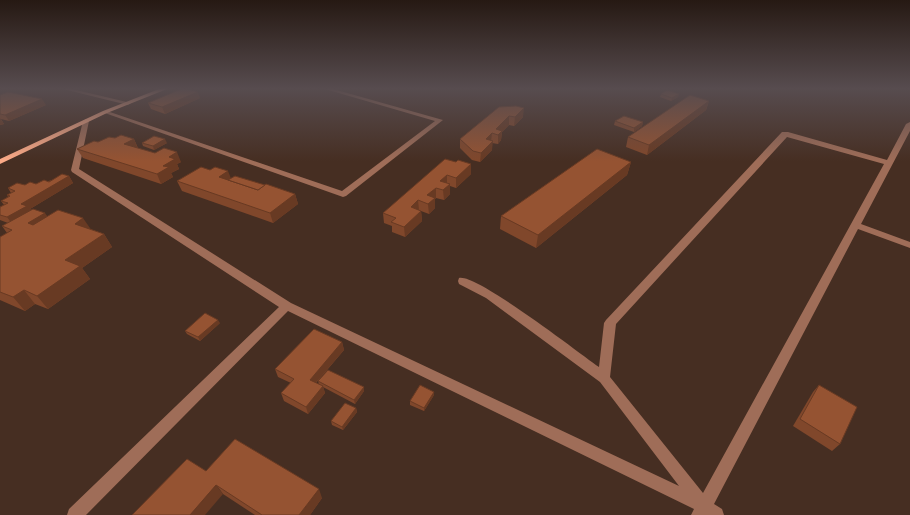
<svg xmlns="http://www.w3.org/2000/svg" width="910" height="515" font-family="'Noto Serif',serif">
<style>
.lines{fill:none;stroke-linecap:round;stroke-linejoin:round}
.minor{fill:#9f6d58;fill-rule:evenodd}
.major{fill:#fcaa87;fill-rule:evenodd}
.wall{fill:#80472b}
.shaded-wall{fill:#683a23}
.building{fill:#955332;stroke:#683a23}
</style>
<rect width="100%" height="100%" fill="#462e22"/>
<g class="lines">
<!-- minor -->
<g class="minor">
<polygon points="63,89 72,89 131,103 128,105"/>
<polygon points="325,89 333,89 443,120 346,196 343,197 102,112 107,111 342,191 435,121"/>
<path d="M86 119 89 121 79 169 291 303 679 486 600 382 486 298 459 284 458 281 459 278C476 273 579 353 599 367L604 323 606 320 782 132H788L887 160 906 124 910 122V131L861 224 910 242V248L858 229 714 504 722 509 724 515H691L694 509 288 311 86 515H67L69 509 279 307 72 172 71 170 83 121ZM787 137 884 164 703 493 610 377 616 324Z"/>
</g>
<!-- major -->
<polygon class="major" points="159,89 167,89 107,113 0,164 0,159 103,111"/>
</g>
<!-- wall -->
<g class="wall">
<polygon points="661,94 679,94 678,97 671,101 660,97"/>
<polygon points="0,95 46,105 9,121 1,119 4,124 0,125"/>
<polygon points="200,98 165,114 151,109 148,103"/>
<polygon points="709,101 706,110 647,155 626,147 628,137"/>
<polygon points="499,107 523,117 514,126 509,125 502,132 501,140 498,144 492,143 492,150 480,162 472,160 460,148 460,139"/>
<polygon points="615,121 643,122 642,126 634,132 614,125"/>
<polygon points="115,138 134,139 138,148 181,162 177,164 179,169 171,173 173,177 161,184 83,158 77,149 98,142"/>
<polygon points="142,143 167,143 154,150 143,146"/>
<polygon points="456,162 471,164 471,174 456,188 450,186 450,194 444,200 436,198 435,199 435,208 429,214 421,211 422,221 405,237 392,232 392,226 384,223 383,213"/>
<polygon points="631,162 627,175 536,248 500,229 501,216"/>
<polygon points="69,176 73,183 30,209 31,210 47,216 90,229 104,234 112,247 82,268 90,279 48,309 35,304 25,311 0,300 0,237 7,233 2,226 8,223 0,220 0,207 4,205 1,201 8,197 7,195 11,193 8,188 36,184"/>
<polygon points="231,179 265,185 295,194 298,204 273,223 182,191 177,181"/>
<polygon points="220,323 200,341 187,334 185,331"/>
<polygon points="342,342 344,350 316,383 319,384 318,381 364,387 364,391 355,404 323,387 325,393 308,414 284,401 281,393 291,383 278,377 275,369"/>
<polygon points="819,385 840,444 832,451 793,426 813,392"/>
<polygon points="434,395 424,411 410,405 410,401"/>
<polygon points="356,408 357,412 343,430 332,425 331,421"/>
<polygon points="206,471 322,498 310,515 255,515 223,494"/>
</g>
<!-- shaded-wall -->
<g class="shaded-wall">
<polygon points="198,92 200,98 165,114 162,107"/>
<polygon points="679,94 678,97 671,101 672,98"/>
<polygon points="42,99 46,105 9,121 5,115"/>
<polygon points="709,101 706,110 647,155 649,145"/>
<polygon points="524,108 523,117 514,126 515,117"/>
<polygon points="509,116 509,125 502,132 501,140 498,144 498,135 496,129"/>
<polygon points="0,118 4,124 0,125"/>
<polygon points="643,122 642,126 634,132 634,128"/>
<polygon points="492,133 491,142 493,141 492,150 480,162 481,153 486,139"/>
<polygon points="134,139 138,149 124,144"/>
<polygon points="165,139 167,143 154,150 153,146"/>
<polygon points="177,152 181,162 177,164 179,169 171,173 173,177 161,184 157,174 169,157"/>
<polygon points="631,162 627,175 536,248 538,235"/>
<polygon points="471,164 471,174 456,188 456,178"/>
<polygon points="228,171 232,181 230,182 219,177"/>
<polygon points="447,175 447,185 440,181"/>
<polygon points="69,176 73,183 30,209 32,213 12,224 7,217 21,204"/>
<polygon points="450,184 450,194 444,200 443,190"/>
<polygon points="436,188 436,198 435,199 435,208 429,214 427,195"/>
<polygon points="295,194 298,204 273,223 270,213"/>
<polygon points="418,200 419,210 411,207"/>
<polygon points="421,211 422,221 405,237 404,227"/>
<polygon points="45,213 54,226 38,236 28,223"/>
<polygon points="83,218 92,231 75,224"/>
<polygon points="104,234 112,247 82,268 90,279 48,309 37,296 65,260"/>
<polygon points="24,290 35,304 25,311 13,297"/>
<polygon points="218,320 220,323 200,341 198,337"/>
<polygon points="342,342 344,350 312,387 310,380"/>
<polygon points="323,386 325,393 308,414 306,407"/>
<polygon points="364,387 364,391 355,404 354,400"/>
<polygon points="434,392 434,395 424,411 424,408"/>
<polygon points="356,408 357,412 343,430 342,427"/>
<polygon points="216,485 223,494 205,515 190,515"/>
<polygon points="319,489 322,498 310,515 299,515"/>
</g>
<!-- building -->
<g class="building">
<polygon points="181,89 188,89 198,92 162,107 148,103"/>
<polygon points="667,90 679,94 672,98 661,94"/>
<polygon points="8,92 42,99 5,115 0,114 0,95"/>
<polygon points="690,95 709,101 649,145 628,137"/>
<polygon points="516,106 524,108 515,117 509,116 496,129 502,131 498,135 492,133 486,139 493,141 481,153 473,151 460,139 499,107"/>
<polygon points="624,116 643,122 634,128 615,121"/>
<polygon points="121,135 134,139 124,144 155,153 164,148 177,152 169,157 175,159 163,166 169,167 157,174 77,149 94,141 98,142 109,137 115,138"/>
<polygon points="154,136 165,139 153,146 142,143"/>
<polygon points="597,149 631,162 538,235 501,216"/>
<polygon points="445,159 456,162 458,160 471,164 456,178 447,175 440,181 450,184 443,190 436,188 427,195 435,198 428,204 418,200 411,207 421,211 404,227 391,222 396,218 383,213"/>
<polygon points="201,167 210,170 215,167 228,171 219,177 258,190 266,184 295,194 270,213 177,181"/>
<polygon points="62,174 69,176 21,204 27,206 7,217 0,215 0,207 8,203 1,201 10,196 7,195 15,191 8,188 17,183 25,185 30,182 36,184 44,180 49,182"/>
<polygon points="235,176 265,185 258,190 228,180"/>
<polygon points="33,209 45,213 28,223 33,225 58,210 83,218 75,224 104,234 65,260 80,266 37,296 24,290 13,297 0,292 0,237 12,230 2,226"/>
<polygon points="205,313 218,320 198,337 185,331"/>
<polygon points="314,329 342,342 310,380 323,386 306,407 281,393 294,379 275,369"/>
<polygon points="328,370 364,387 354,400 318,381"/>
<polygon points="420,385 434,392 424,408 410,401"/>
<polygon points="819,385 857,407 840,444 800,419"/>
<polygon points="345,403 356,408 342,427 331,421"/>
<polygon points="235,439 319,489 299,515 262,515 216,485 190,515 132,515 187,459 206,471"/>
</g>
<!-- sky -->
<linearGradient id="sky" x2="0" y2="1"><stop stop-color="#261913"/><stop offset="0.55" stop-color="#574c4f"/><stop offset="1" stop-color="#574c4f" stop-opacity="0"/></linearGradient>
<rect width="910" height="161" fill="url(#sky)"/>
</svg>
